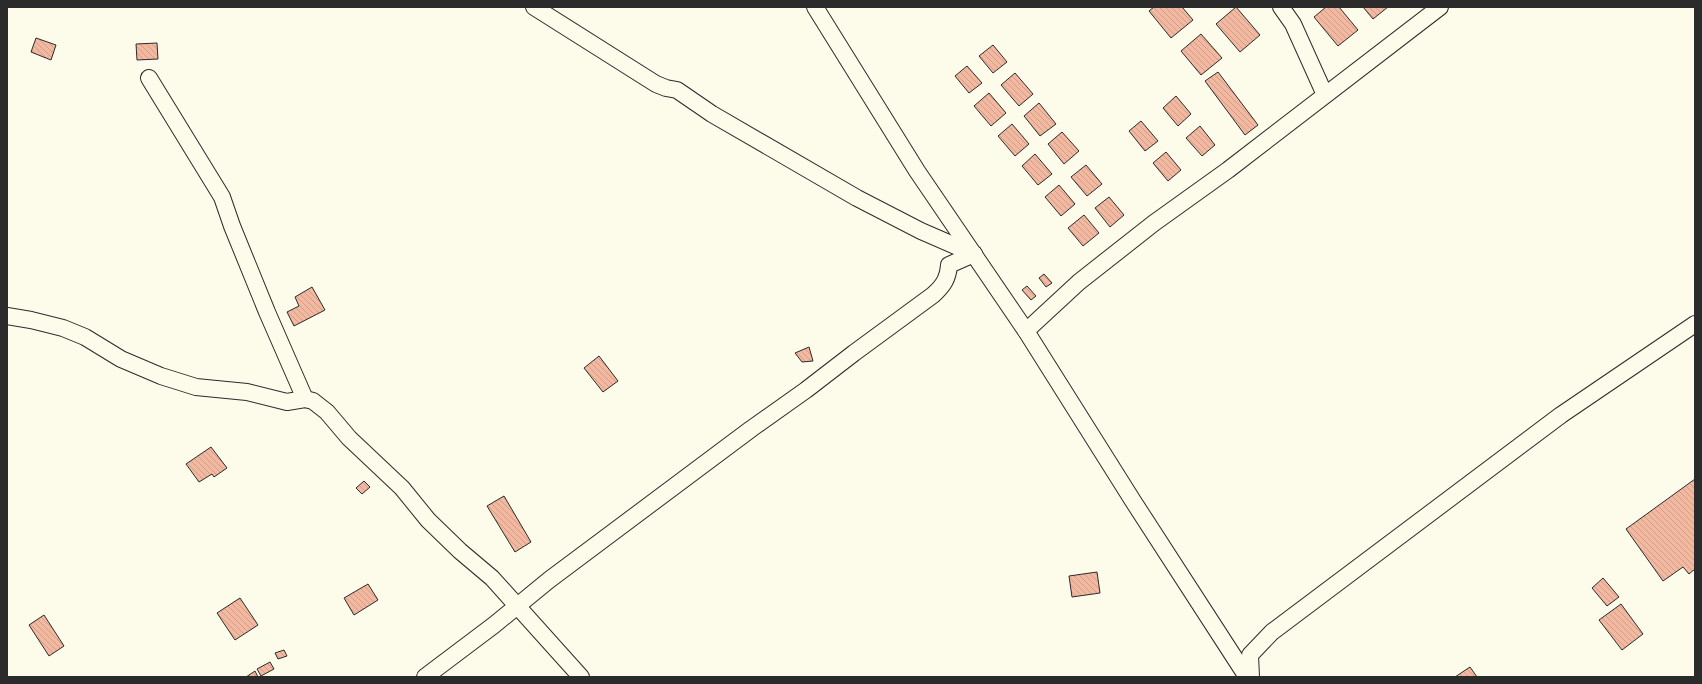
<svg xmlns="http://www.w3.org/2000/svg" width="1702" height="684" font-family="Arial,sans-serif">
<style>
.building{fill:url(#building-back-hatch);stroke:#2b2b2b}
.lines{fill:none;stroke-linecap:round;stroke-linejoin:round}
.minor-casing{stroke:#2b2b2b;stroke-width:18}
.minor{stroke:#fdfbea;stroke-width:16}
</style>
<defs>
<pattern id="building-back-hatch" width="6" height="6" patternUnits="userSpaceOnUse"><rect width="6" height="6" fill="#f2b8a0"/><path d="M-1 5l2 2M0 0l6 6M5-1l2 2" fill="none" stroke="#d09e8a"/></pattern>
</defs>
<rect width="100%" height="100%" fill="#fdfbea"/>
<!-- building -->
<g class="building">
<polygon points="1154,7 1182,7 1193,20 1171,38 1149,11"/>
<polygon points="1236,7 1260,35 1240,52 1216,24"/>
<polygon points="1326,7 1339,7 1358,30 1338,46 1314,17"/>
<polygon points="1363,7 1388,7 1373,19"/>
<polygon points="1201,34 1222,58 1201,75 1181,51"/>
<polygon points="36,38 56,45 51,60 31,52"/>
<polygon points="157,43 158,59 137,60 136,44"/>
<polygon points="993,45 1007,62 993,73 979,56"/>
<polygon points="967,66 982,83 969,93 955,76"/>
<polygon points="1218,72 1258,125 1245,135 1205,81"/>
<polygon points="1015,73 1033,94 1019,106 1001,85"/>
<polygon points="989,93 1006,113 991,126 974,106"/>
<polygon points="1176,96 1191,114 1178,126 1163,108"/>
<polygon points="1039,103 1056,124 1040,136 1024,116"/>
<polygon points="1141,121 1158,141 1145,151 1129,131"/>
<polygon points="1012,124 1029,144 1015,156 998,136"/>
<polygon points="1200,126 1215,145 1202,156 1186,138"/>
<polygon points="1062,132 1079,151 1064,164 1048,144"/>
<polygon points="1166,152 1181,170 1168,181 1153,163"/>
<polygon points="1035,154 1052,174 1038,185 1022,166"/>
<polygon points="1086,165 1102,184 1087,196 1071,177"/>
<polygon points="1059,185 1075,204 1061,216 1045,197"/>
<polygon points="1109,197 1124,215 1110,227 1095,208"/>
<polygon points="1084,215 1099,233 1083,246 1068,228"/>
<polygon points="1044,274 1052,283 1046,287 1039,278"/>
<polygon points="1027,286 1036,296 1031,300 1022,290"/>
<polygon points="312,287 325,310 294,326 287,312 299,306 295,297"/>
<polygon points="809,347 813,361 802,362 795,353"/>
<polygon points="599,356 618,381 603,392 584,368"/>
<polygon points="211,447 227,468 214,477 212,474 199,482 186,464"/>
<polygon points="1695,479 1695,569 1689,574 1683,567 1663,581 1626,529"/>
<polygon points="364,481 370,487 362,494 356,488"/>
<polygon points="504,496 531,542 515,552 487,506"/>
<polygon points="1097,572 1100,593 1072,597 1069,576"/>
<polygon points="1603,578 1619,597 1607,606 1592,588"/>
<polygon points="368,584 378,600 354,615 344,598"/>
<polygon points="240,598 258,625 235,640 217,613"/>
<polygon points="1621,604 1643,634 1622,650 1599,620"/>
<polygon points="44,615 64,646 49,656 29,625"/>
<polygon points="284,650 287,656 278,659 275,653"/>
<polygon points="270,662 274,669 261,676 257,669"/>
<polygon points="1470,667 1477,677 1455,677"/>
<polygon points="255,671 258,677 246,677"/>
</g>
<g class="lines">
<!-- minor casing -->
<g class="minor-casing">
<g id="minor">
<polyline points="534,7 656,84 666,88 677,90 712,114 857,198 921,231 974,254"/>
<polyline points="815,7 917,171 1026,331 1133,501 1247,677"/>
<polyline points="1281,7 1293,24 1325,95"/>
<polyline points="149,78 222,197 232,226 267,312 305,399"/>
<polyline points="7,316 31,320 63,328 85,337 121,359 161,376 196,387 247,392 287,402 305,399 313,401 327,412 349,438 402,488 428,520 460,551 492,578 581,677"/>
<polyline points="1026,331 1079,282 1154,223 1228,170 1440,7"/>
<path d="M425 677 494 625 549 580 751 429 806 390 854 353 933 295C943 286 948 279 949 265L974 254"/>
<polyline points="1251,677 1250,655 1272,632 1561,415 1695,324"/>
</g>
</g>
<!-- minor -->
<use href="#minor" class="minor"/>
</g>
<!-- border -->
<rect width="1702" height="684" fill="none" stroke="#2b2b2b" stroke-width="16"/>
</svg>
